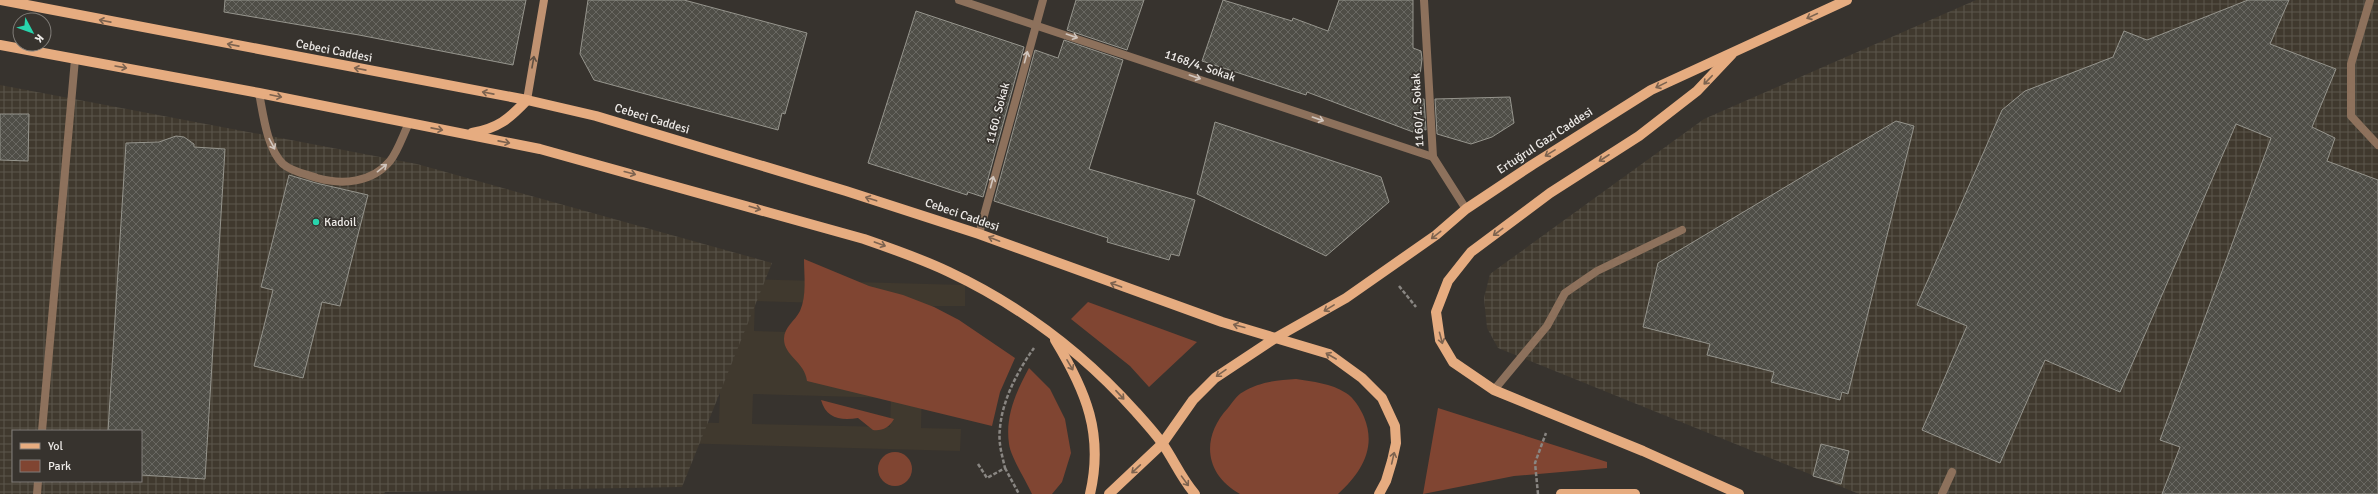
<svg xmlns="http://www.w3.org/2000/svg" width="2378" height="494" font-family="Signika,sans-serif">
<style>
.built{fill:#40392e;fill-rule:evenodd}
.industrial{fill:url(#industrial-grid);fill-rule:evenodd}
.green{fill:#804532}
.building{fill:url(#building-cross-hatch);stroke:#96958d}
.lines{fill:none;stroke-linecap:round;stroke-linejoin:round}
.path{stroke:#898682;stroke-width:2.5;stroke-dasharray:4 2;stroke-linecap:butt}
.lane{stroke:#8d715c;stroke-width:8}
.street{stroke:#8d715c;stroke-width:8}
.secondary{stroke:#c09271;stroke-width:8}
.primary{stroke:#e6ac80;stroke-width:10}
.oneway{stroke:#7d634f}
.oneway2{stroke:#d1c6be}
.oneway3{stroke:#605042}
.poi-dot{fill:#28d5ad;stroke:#37332e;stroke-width:1.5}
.labels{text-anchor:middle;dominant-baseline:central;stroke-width:3.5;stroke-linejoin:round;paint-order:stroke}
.street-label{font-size:12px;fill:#eeebe8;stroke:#37332e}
.poi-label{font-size:12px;fill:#eeebe8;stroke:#37332e;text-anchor:start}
</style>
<defs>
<pattern id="industrial-grid" width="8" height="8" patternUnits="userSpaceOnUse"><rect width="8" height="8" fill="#40392e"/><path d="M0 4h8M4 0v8" fill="none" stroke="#5c564c"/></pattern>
<pattern id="building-cross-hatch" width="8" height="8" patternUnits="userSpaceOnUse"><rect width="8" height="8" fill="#4f4e47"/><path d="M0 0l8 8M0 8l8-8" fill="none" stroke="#696862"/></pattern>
</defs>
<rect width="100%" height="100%" fill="#37332e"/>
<!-- built -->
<path class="built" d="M326 268 965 285V306H924L921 428 961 429 960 451 320 433ZM755 301 893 305V335L754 331ZM571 388 720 393 719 423 571 419ZM753 394 891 398 890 427 752 424Z"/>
<!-- industrial -->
<g class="industrial">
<polygon points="1976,0 2378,0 2378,494 1859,494 1498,348 1487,328 1484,298 1490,274 1603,192 1704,119"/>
<path d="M0 85 417 164 772 263 682 487 385 492 384 494H0ZM13 431H141V481H13Z"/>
</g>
<!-- green -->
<g class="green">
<path d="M804 259 869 286 903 295 934 307 959 320 1015 358 1000 392 992 426 807 381C805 362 784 356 784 339 784 327 795 321 800 311 807 296 804 275 804 259Z"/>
<polygon points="1088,302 1197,342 1149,387 1130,366 1071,319"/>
<path d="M1029 368 1050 389 1065 419 1071 453 1062 482 1052 494H1032C1026 480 1011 458 1009 444 1005 416 1016 392 1029 368Z"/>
<path d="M1296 379C1313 382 1331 383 1346 393 1354 398 1360 408 1364 417 1377 448 1361 473 1338 494H1240C1204 474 1201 437 1228 408 1232 403 1237 395 1243 392 1259 382 1278 380 1296 379Z"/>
<path d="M821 400 894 419C889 428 882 431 873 430L858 418C840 421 826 418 821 400Z"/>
<polygon points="1438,408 1607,462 1607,468 1514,476 1423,494"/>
<circle cx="895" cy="469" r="17"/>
</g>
<!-- building -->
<g class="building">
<polygon points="225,0 526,0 513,65 359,35 224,12"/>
<polygon points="588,0 684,0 807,33 785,114 782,113 778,130 594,80 580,54"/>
<polygon points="1076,0 1144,0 1127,50 1067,30"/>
<polygon points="1223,0 1292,21 1293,18 1328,31 1339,0 1413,0 1413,48 1421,51 1422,59 1417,99 1424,99 1426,130 1414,127 1413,132 1307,92 1306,95 1202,61"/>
<polygon points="2248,0 2289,0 2270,44 2336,69 2312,127 2335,138 2327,161 2378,180 2378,494 2162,494 2180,447 2160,440 2271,138 2236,124 2120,392 2045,360 2000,463 1922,430 1967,326 1917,305 2002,110 2025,91 2113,57 2124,31 2147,40"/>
<polygon points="916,11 1024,47 983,197 968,192 967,195 868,163"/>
<polygon points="1064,40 1123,60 1089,169 1195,200 1179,256 1171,254 1169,260 1107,242 1108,238 994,201 1035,50 1058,58"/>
<polygon points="1510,97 1514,123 1492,137 1471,144 1437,134 1435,99"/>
<polygon points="0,114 29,114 28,161 0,160"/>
<polygon points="1896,121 1914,126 1848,394 1842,392 1840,400 1771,382 1774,372 1707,355 1710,344 1643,327 1658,263"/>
<polygon points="1215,122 1381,177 1389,202 1326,256 1197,194"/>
<polygon points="176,136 184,137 194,144 194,147 225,149 205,479 141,475 141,431 108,431 126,143 159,142"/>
<polygon points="289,175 316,183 368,195 340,306 322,302 303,378 254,366 273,290 261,287"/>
<polygon points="1821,444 1849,451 1841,484 1813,476"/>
</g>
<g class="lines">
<!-- path -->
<g class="path">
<polyline points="1399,286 1416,307"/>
<path d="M978 464 987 478 1005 468C1002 455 998 442 1000 428 1002 401 1018 370 1034 348"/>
<polyline points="1005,468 1019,494"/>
<polyline points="1538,494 1535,463 1546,433"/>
</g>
<!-- lane -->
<g class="lane">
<polyline points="2370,0 2351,64 2351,116 2378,145"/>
<path d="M259 93C263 113 267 149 283 164 292 172 306 174 317 178 342 185 372 183 390 161 398 151 403 135 409 123"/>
<polyline points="1494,390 1547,326 1565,293 1597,271 1682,230"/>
<polyline points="42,431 75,59"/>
<polyline points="37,494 38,481"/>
<polyline points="1942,494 1952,472"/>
</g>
<!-- street -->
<g class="street">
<polyline points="959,0 1433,157"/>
<polyline points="1424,0 1433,157 1466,209"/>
<polyline points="979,234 1043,0"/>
</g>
<!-- secondary -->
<polyline class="secondary" points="527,100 544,0"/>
<!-- primary -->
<g class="primary">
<polyline points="1,0 527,100 596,116 846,191 979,234 1222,322 1329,354 1362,378 1382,398 1395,426 1396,443 1392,461 1386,481 1379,494"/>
<path d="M0 45 259 93 540 149 864 239C893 249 922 259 949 272 1019 305 1083 353 1135 411 1144 421 1154 432 1162 443 1174 460 1181 478 1195 494"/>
<polyline points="1732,54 1697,91 1639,136 1550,193 1471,252 1448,281 1436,312 1440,340 1453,362 1494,390 1643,451 1739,494"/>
<path d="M472 133C498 128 508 120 527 100"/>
<path d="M1055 340C1086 391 1104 434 1090 494"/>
<polyline points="1109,494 1162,444 1193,400 1215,378 1277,337 1346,298 1436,235 1466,209 1532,165 1651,90 1847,0"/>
<polyline points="1561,494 1635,494"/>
</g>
</g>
<!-- one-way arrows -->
<defs><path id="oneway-shaft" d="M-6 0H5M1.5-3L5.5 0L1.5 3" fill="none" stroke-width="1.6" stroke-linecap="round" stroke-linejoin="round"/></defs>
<g class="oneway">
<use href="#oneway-shaft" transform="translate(1812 16) rotate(155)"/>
<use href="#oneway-shaft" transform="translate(105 21) rotate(-169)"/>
<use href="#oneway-shaft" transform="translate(233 45) rotate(-169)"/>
<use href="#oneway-shaft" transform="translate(121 67) rotate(10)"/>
<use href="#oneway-shaft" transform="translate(360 69) rotate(-169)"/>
<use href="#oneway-shaft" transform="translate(1708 80) rotate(134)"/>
<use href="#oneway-shaft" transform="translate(1661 85) rotate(154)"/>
<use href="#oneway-shaft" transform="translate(488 93) rotate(-169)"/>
<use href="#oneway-shaft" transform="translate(276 96) rotate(12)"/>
<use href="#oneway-shaft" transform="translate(437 129) rotate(11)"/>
<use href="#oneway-shaft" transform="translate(504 142) rotate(11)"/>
<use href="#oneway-shaft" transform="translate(1550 153) rotate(148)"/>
<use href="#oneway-shaft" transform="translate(1604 158) rotate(147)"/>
<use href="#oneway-shaft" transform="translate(630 173) rotate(15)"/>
<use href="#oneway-shaft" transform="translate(871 199) rotate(-162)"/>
<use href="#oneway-shaft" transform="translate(755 208) rotate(16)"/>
<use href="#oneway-shaft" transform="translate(1498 232) rotate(143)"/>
<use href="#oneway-shaft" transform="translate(1436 235) rotate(142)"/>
<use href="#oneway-shaft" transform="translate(994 239) rotate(-159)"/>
<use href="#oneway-shaft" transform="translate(880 244) rotate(20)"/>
<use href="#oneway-shaft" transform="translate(1116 285) rotate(-160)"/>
<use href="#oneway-shaft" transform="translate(1329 308) rotate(149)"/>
<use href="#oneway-shaft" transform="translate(1239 326) rotate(-165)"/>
<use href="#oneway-shaft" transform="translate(1441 338) rotate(75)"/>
<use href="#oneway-shaft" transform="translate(1331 356) rotate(-150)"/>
<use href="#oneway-shaft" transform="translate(1070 365) rotate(60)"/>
<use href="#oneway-shaft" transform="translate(1221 373) rotate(145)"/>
<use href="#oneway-shaft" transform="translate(1120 395) rotate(47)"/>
<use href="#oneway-shaft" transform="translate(1393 458) rotate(-77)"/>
<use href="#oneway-shaft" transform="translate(1136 469) rotate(137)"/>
<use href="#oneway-shaft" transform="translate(1185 481) rotate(54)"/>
</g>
<g class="oneway2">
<use href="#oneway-shaft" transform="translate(1072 36) rotate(19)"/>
<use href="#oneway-shaft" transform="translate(1026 57) rotate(-75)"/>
<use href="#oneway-shaft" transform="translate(1195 77) rotate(19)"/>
<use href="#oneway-shaft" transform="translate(1318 119) rotate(19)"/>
<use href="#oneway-shaft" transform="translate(272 144) rotate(62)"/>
<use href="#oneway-shaft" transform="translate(382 168) rotate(-39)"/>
<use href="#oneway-shaft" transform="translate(992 182) rotate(-75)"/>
</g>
<use class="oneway3" href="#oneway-shaft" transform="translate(533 62) rotate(-80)"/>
<!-- markers -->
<circle class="poi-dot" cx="316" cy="222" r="4"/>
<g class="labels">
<!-- street labels -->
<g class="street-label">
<text transform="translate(334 51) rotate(11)">Cebeci Caddesi</text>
<text transform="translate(1200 66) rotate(19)">1168/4. Sokak</text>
<text transform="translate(1418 110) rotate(-93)">1160/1. Sokak</text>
<text transform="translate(998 113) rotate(-75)">1160. Sokak</text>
<text transform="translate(652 119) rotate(17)">Cebeci Caddesi</text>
<text transform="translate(1545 141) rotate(-33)">Ertuğrul Gazi Caddesi</text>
<text transform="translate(962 215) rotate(19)">Cebeci Caddesi</text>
</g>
<!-- poi labels -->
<g class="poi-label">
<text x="324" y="222">Kadoil</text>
</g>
</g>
<!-- legend -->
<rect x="12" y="430" width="130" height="52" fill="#37332e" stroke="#807d78"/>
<rect x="20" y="443" width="20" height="6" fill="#e6ac80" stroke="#807d78"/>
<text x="48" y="450" font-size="12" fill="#eeebe8">Yol</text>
<rect x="20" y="460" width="20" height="12" fill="#804532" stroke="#807d78"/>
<text x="48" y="470" font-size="12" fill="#eeebe8">Park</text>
<!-- north arrow -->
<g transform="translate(32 32) rotate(131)"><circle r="19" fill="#37332e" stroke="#807d78"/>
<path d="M0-3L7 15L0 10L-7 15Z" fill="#28d5ad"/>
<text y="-6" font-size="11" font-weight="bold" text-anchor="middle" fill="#eeebe8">K</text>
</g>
</svg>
